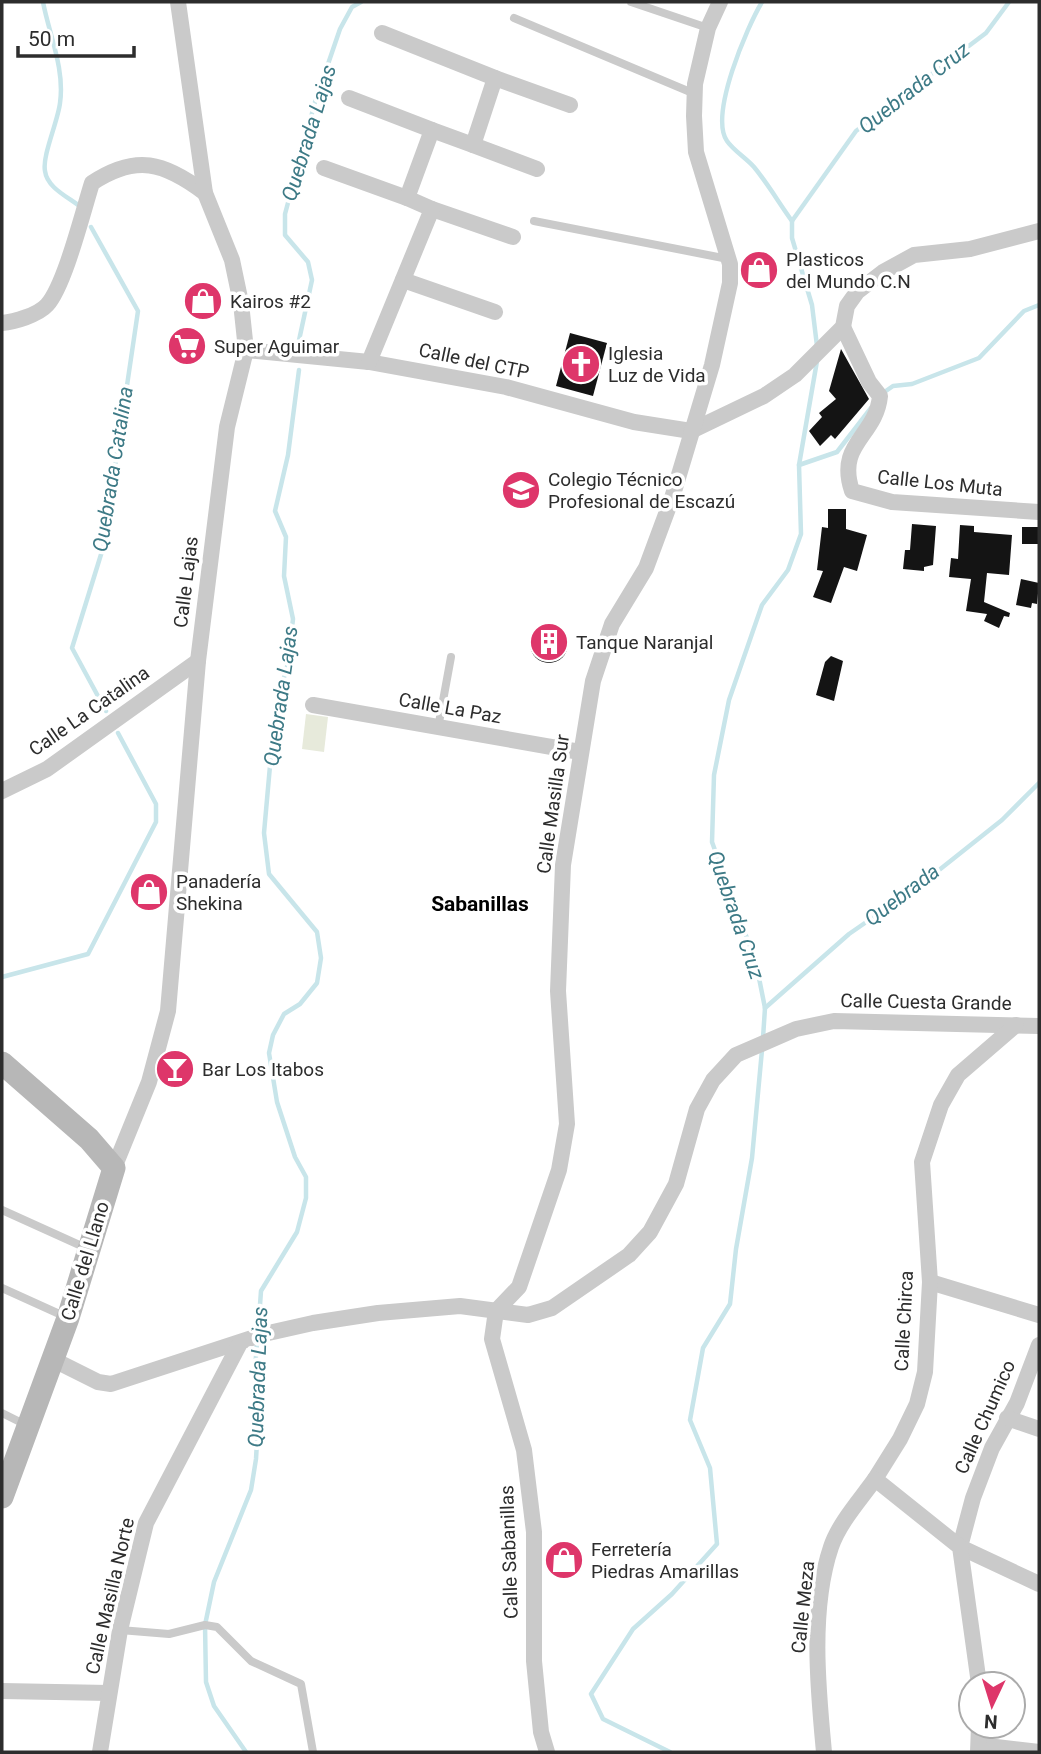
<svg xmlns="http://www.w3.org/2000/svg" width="1041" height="1754" font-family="Roboto,sans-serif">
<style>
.green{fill:#e7eadb}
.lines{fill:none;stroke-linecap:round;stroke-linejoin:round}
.stream{stroke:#c8e5ea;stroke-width:4.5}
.building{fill:#141414}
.service{stroke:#cacaca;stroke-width:8}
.minor{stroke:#cacaca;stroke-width:16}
.secondary{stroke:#b7b7b7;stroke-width:23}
.labels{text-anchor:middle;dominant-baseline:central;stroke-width:7;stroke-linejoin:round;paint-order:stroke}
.poi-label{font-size:19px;fill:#2d2d2d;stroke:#fff;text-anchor:start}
.street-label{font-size:19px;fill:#2d2d2d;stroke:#fff}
.water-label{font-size:21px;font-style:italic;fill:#3d7a86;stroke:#fff}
.neighbourhood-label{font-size:21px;font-weight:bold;fill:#000;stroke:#fff}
</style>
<rect width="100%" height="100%" fill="#fff"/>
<!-- green -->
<polygon class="green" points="306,714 328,717 324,752 302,749"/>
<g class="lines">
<!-- stream -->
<g class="stream">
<path d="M43 2C49 34 65 69 60 103 58 121 42 156 45 171 47 187 66 196 78 205"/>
<path d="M762 2C747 27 709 115 727 141 733 150 746 158 754 167 768 184 779 203 792 221"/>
<polyline points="91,227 138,311 103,548 72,648 106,711"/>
<polyline points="298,345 312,280 308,262 285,235 285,214 315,102 340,29 352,7 361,2"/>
<polyline points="817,346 812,305 792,238 792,221 856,131 986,33 1009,2"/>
<polyline points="883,393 893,386 912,384 979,358 1024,311 1039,305"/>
<polyline points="799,465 837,452 871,408"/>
<polyline points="2,977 88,954 156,822 156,804 118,733"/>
<polyline points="765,1008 849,934 924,882 1002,820 1039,783"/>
<polyline points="763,1038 765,1008 756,963 712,842 714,775 729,700 762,605 788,570 801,534 799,465 817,361"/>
<polyline points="258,1333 261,1291 297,1232 306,1198 306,1177 295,1157 277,1102 269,1053 273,1035 284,1014 300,1004 317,983 321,958 317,932 269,874 264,833 275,710 288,663 293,619 284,576 286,537 275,511 288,455 299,370"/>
<polyline points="246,1752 214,1706 206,1682 205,1625 214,1582 251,1490 256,1459 258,1424 254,1386 257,1341"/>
<polyline points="670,1752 603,1719 591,1694 633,1629 672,1594 717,1544 710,1468 690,1420 703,1348 730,1304 736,1249 752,1158 762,1050"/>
</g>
</g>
<!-- building -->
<g class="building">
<polygon points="570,333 607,343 593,396 556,386"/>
<polygon points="841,349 869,399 835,439 831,435 820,446 809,431 822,417 819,413 836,399 829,391"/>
<polygon points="828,509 846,509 846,529 867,535 857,571 844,567 831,603 813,597 823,571 817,570 822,527 828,528"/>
<polygon points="912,524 936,526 933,565 924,567 924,571 903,569 905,550 910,550"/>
<polygon points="960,525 974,526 974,532 1012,535 1009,575 987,573 984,602 1010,613 1009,617 1004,616 999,628 984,621 987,614 966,611 971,579 949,577 951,558 958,559"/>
<rect x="1022" y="527" width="17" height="17"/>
<polygon points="1021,579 1039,583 1037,604 1032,603 1031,608 1016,605"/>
<circle cx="549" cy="644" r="19"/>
<polygon points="831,656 843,661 834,701 816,695 825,662"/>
</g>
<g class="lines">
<!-- service -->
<g class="service">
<polyline points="631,2 708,28"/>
<polyline points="514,18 695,94"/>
<polyline points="534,221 728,259"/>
<polyline points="438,728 451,657"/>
<polyline points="2,1210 86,1248"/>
<polyline points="2,1288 66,1317"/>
<polyline points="2,1413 26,1425"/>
<polyline points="120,1630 169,1634 205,1625 217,1627 251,1661 301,1684 313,1752"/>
</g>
<!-- minor -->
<g class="minor">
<polyline points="495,78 570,105"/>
<polyline points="349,98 432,130"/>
<polyline points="473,145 537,169"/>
<polyline points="324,168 407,198"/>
<polyline points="432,209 513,237"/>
<polyline points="403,280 495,312"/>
<path d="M2 323C14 322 38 315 47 305 65 285 83 211 92 183 136 154 164 162 205 193"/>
<path d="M843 327 869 382 880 396C876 437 836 443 852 491L892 502 1039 512"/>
<polyline points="246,350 369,362 506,387 634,422 691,431"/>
<polyline points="369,362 432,209 407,198 432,130 473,145 495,78 382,33"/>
<polyline points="691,431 764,396 795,375 843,327 847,306 857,292 883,272 914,255 970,249 1039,231"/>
<polyline points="313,705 580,752"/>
<polyline points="2,791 47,769 198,661"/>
<polyline points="114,1168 149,1082 168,1011 198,661 227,427 246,350 241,303 232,260 205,193 178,2"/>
<polyline points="930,1282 1039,1315"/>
<polyline points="1039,1345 1017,1403 992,1448 973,1498 960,1547 1039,1584"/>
<polyline points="52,1359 98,1382 111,1384 264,1334 313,1323 378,1313 460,1306 528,1315 552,1308 629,1255 650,1232 676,1184 697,1109 713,1080 736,1055 796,1029 834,1021 1039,1026"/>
<polyline points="1007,1418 1039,1429"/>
<polyline points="979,1684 960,1547 875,1479 900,1439 917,1404 925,1372 930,1282 922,1162 941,1105 958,1075 1016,1025"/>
<polyline points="2,1691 109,1693"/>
<polyline points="979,1745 1039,1752"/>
<polyline points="100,1752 120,1630 146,1523 239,1345"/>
<polyline points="547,1752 541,1732 534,1661 534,1532 524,1450 492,1339 496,1311 519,1287 559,1170 567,1124 558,991 563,865 593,681 612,624 646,568 672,498 712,365 730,283 730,264 696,152 694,116 695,84 708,28 720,2"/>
<path d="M824 1752C818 1689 810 1609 831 1547 839 1523 860 1500 875 1479"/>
<polyline points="978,1752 979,1726"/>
</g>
<!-- secondary -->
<polyline class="secondary" points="2,1063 89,1139 114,1168 68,1318 2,1497"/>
</g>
<!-- icons -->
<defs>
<g id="shop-disc" transform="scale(2.0125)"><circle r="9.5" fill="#de366a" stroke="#fff"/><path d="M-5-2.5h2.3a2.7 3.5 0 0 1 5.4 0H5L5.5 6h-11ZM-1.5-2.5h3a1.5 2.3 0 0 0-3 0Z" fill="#fff"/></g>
<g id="supermarket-disc" transform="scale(2.0125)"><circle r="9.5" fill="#de366a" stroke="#fff"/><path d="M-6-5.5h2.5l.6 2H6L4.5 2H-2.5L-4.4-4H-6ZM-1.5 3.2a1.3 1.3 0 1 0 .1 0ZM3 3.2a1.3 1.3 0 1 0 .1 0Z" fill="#fff"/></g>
<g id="church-disc" transform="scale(2.0125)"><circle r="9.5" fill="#de366a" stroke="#fff"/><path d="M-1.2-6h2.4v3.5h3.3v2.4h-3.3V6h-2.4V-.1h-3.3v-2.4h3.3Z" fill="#fff"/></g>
<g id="school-disc" transform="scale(2.0125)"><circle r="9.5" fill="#de366a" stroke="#fff"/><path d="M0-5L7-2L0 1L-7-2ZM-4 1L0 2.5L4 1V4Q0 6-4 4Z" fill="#fff"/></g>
<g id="building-disc" transform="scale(2.0125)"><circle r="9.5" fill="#de366a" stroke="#fff"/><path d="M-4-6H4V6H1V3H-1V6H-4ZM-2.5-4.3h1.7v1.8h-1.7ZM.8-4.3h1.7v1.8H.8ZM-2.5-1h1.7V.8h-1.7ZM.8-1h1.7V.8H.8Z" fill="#fff"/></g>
<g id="bar-disc" transform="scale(2.0125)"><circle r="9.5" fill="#de366a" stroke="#fff"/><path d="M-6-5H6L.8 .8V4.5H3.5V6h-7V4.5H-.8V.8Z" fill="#fff"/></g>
</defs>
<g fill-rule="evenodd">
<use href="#shop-disc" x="759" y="270"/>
<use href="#shop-disc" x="203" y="301"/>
<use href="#supermarket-disc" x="187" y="346"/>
<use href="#church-disc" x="581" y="364"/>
<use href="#school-disc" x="521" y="490"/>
<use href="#building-disc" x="549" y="642"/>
<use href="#shop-disc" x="149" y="892"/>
<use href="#bar-disc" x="175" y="1069"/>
<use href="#shop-disc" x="564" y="1560"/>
</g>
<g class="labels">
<!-- poi labels -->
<g class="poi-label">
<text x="786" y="259">Plasticos<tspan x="786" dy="22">del Mundo C.N</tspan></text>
<text x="230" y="301">Kairos #2</text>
<text x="214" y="346">Super Aguimar</text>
<text x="608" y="353">Iglesia<tspan x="608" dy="22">Luz de Vida</tspan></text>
<text x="548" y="479">Colegio Técnico<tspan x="548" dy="22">Profesional de Escazú</tspan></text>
<text x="576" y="642">Tanque Naranjal</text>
<text x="176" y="881">Panadería<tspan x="176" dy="22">Shekina</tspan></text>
<text x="202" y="1069">Bar Los Itabos</text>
<text x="591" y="1549">Ferretería<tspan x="591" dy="22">Piedras Amarillas</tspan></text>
</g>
<!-- street labels -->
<g class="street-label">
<text transform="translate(474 361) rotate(12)">Calle del CTP</text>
<text transform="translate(940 483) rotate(6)">Calle Los Muta</text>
<text transform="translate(186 582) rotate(-83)">Calle Lajas</text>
<text transform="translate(450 708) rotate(10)">Calle La Paz</text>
<text transform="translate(89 711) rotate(-35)">Calle La Catalina</text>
<text transform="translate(553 804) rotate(-82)">Calle Masilla Sur</text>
<text transform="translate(926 1002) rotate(1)">Calle Cuesta Grande</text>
<text transform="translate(85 1261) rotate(-73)">Calle del Llano</text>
<text transform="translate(904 1321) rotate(-87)">Calle Chirca</text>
<text transform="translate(985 1417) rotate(-66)">Calle Chumico</text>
<text transform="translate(509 1552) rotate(-92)">Calle Sabanillas</text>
<text transform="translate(110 1596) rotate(-77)">Calle Masilla Norte</text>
<text transform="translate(803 1607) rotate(-84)">Calle Meza</text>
</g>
<!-- water labels -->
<g class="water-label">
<text transform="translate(914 88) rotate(-38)">Quebrada Cruz</text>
<text transform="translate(309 133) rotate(-73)">Quebrada Lajas</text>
<text transform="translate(113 469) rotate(-81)">Quebrada Catalina</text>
<text transform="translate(281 696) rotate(-82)">Quebrada Lajas</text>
<text transform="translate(902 895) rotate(-37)">Quebrada</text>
<text transform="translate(736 915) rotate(71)">Quebrada Cruz</text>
<text transform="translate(258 1377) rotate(-88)">Quebrada Lajas</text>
</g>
<!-- neighbourhood labels -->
<g class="neighbourhood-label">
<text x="480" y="904">Sabanillas</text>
</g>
</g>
<!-- border -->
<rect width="1041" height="1754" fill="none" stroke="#2d2d2d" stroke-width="7"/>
<!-- north arrow -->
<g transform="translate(992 1705) rotate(184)"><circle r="33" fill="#ffffff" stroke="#ababab" stroke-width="2"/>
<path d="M0-5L12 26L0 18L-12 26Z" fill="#de366a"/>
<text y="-10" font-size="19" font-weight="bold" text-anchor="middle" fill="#2d2d2d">N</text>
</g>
<!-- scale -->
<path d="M18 46v10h116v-10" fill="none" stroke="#2d2d2d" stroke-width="3.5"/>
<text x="28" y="46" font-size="21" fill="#2d2d2d" stroke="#ffffff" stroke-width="5" paint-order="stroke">50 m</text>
</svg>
